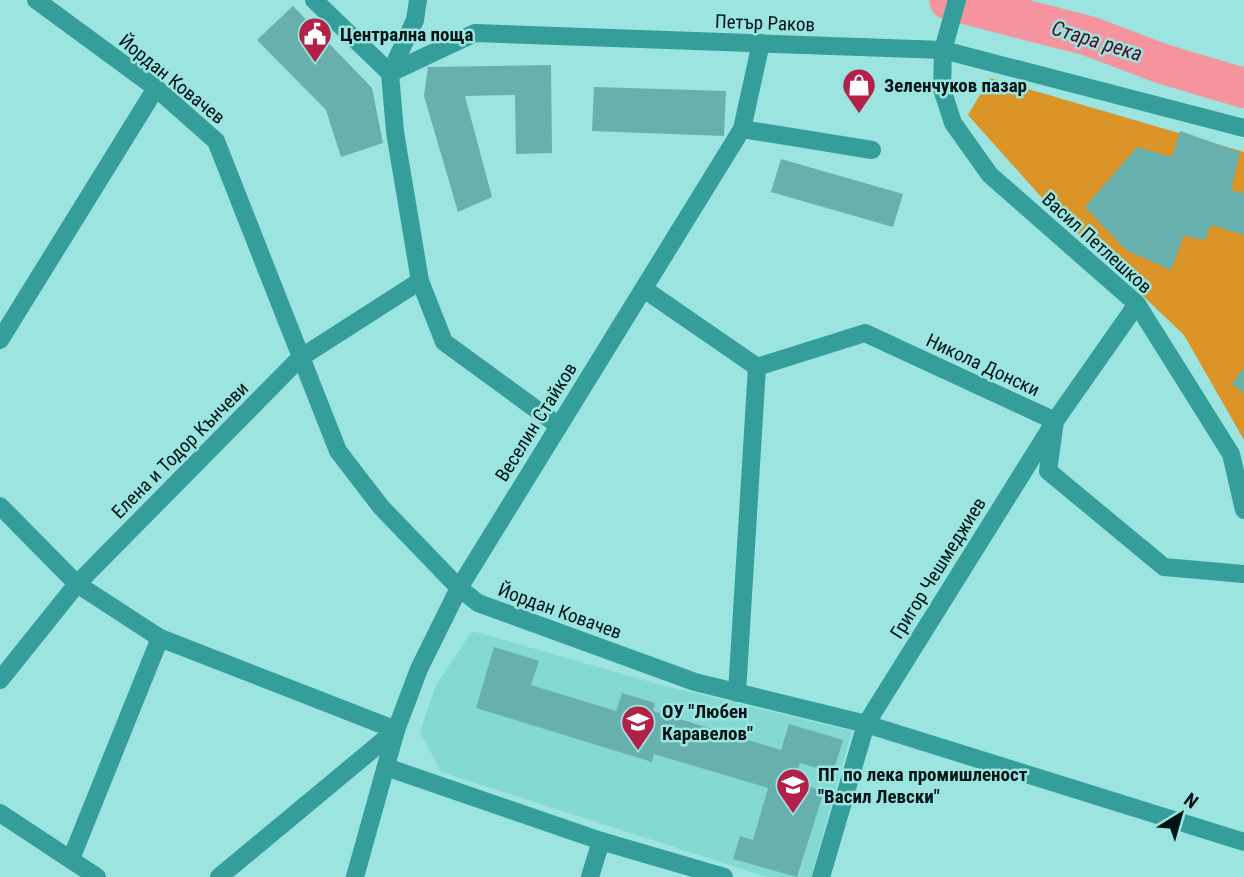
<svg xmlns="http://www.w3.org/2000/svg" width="1244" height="877" font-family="'Roboto Condensed',sans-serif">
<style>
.built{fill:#85d9d5}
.green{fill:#db9428}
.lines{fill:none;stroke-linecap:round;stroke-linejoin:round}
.river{stroke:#f5939f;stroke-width:40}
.building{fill:#67b0ad}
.pedestrian{stroke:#359e9a;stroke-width:18}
.minor{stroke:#359e9a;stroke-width:18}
.tertiary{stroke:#359e9a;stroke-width:18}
.labels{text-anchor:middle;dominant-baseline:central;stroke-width:5;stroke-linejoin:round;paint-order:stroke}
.street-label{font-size:19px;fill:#001414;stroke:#9be4e0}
.poi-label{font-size:19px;font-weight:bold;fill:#001414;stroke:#9be4e0;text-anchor:start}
.water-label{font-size:21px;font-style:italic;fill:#570b20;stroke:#9be4e0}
</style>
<rect width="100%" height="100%" fill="#9be4e0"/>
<!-- built -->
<polygon class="built" points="472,631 661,685 852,731 811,877 767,877 441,772 420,732 436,685"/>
<!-- green -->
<polygon class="green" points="990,78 1244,152 1244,440 1184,335 1052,209 968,115"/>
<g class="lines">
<!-- river -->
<polyline class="river" points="949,0 1089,36 1163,64 1244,88"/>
</g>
<!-- building -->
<g class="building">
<polygon points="293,6 372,88 383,143 341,157 326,110 257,40"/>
<polygon points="551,65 552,153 516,154 515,95 465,96 492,197 458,212 424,96 428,67"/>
<polygon points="594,87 726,91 724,136 592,131"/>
<polygon points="1180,131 1240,152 1231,190 1244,193 1244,235 1211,225 1205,240 1184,236 1171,270 1126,250 1085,207 1137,147 1172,157"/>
<polygon points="781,159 903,194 893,227 771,192"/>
<polygon points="1244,368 1244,393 1232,384"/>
<polygon points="494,647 539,661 531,685 616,711 622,693 655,703 653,711 781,750 789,724 843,740 833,773 800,763 794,782 824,791 797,877 733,859 740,836 753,840 768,788 654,754 652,762 476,708"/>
</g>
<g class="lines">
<!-- pedestrian -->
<g class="pedestrian">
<polyline points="415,20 418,0"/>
<polyline points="943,50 957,0"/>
</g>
<!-- minor -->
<g class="minor">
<polyline points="314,0 390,73 475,33 943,50 1244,128"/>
<polyline points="415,20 390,73 395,132 420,281 444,342 559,426"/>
<polyline points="943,50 942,89 953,123 990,175 1137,304 1231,454 1244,510"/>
<polyline points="742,129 761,43"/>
<polyline points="644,289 757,367 865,333 1055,421 1048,471 1164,567 1244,574"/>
<polyline points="0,340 156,88"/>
<polyline points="0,506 77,584 160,638 396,730 219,877"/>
<polyline points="0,680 77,584 300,358 420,281"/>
<polyline points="737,693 757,367"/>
<polyline points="386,767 601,841 724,877"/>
<polyline points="0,813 97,877"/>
<polyline points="71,859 160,638"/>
<polyline points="355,877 396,730 419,669 459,588 742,129 872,150"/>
<polyline points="590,877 601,841"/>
<polyline points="821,877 866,724 1055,421 1137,304"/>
</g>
<!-- tertiary -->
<polyline class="tertiary" points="36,0 156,88 216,141 338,451 381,507 459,588 478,603 695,682 866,724 1244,842"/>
</g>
<!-- icons -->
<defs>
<g id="civic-pin" transform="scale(1.75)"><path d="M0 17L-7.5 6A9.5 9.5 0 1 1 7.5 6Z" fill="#b32149" stroke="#9be4e0"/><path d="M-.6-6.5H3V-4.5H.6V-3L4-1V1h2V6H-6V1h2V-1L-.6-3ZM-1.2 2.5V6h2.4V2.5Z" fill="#fff"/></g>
<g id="shop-pin" transform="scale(1.75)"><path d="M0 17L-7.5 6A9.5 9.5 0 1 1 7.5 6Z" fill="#b32149" stroke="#9be4e0"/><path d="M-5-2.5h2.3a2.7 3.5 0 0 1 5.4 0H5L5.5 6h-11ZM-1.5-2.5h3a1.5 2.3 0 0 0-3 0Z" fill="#fff"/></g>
<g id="school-pin" transform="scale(1.75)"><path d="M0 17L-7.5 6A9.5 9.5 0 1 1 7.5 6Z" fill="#b32149" stroke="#9be4e0"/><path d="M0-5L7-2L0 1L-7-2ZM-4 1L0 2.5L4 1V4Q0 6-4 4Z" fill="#fff"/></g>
</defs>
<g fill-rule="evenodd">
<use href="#civic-pin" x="315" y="34"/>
<use href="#shop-pin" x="859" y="85"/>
<use href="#school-pin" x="638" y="722"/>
<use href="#school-pin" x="793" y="785"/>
</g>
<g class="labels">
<!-- street labels -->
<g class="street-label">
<text transform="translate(765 23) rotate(2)">Петър Раков</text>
<text transform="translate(172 79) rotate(39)">Йордан Ковачев</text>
<text transform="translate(1097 243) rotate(42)">Васил Петлешков</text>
<text transform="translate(983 365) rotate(25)">Никола Донски</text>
<text transform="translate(536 422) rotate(-58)">Веселин Стайков</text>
<text transform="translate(180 450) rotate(-45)">Елена и Тодор Кънчеви</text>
<text transform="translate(938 568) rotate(-58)">Григор Чешмеджиев</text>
<text transform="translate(560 611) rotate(20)">Йордан Ковачев</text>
</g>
<!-- poi labels -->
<g class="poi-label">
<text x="340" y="34">Централна поща</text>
<text x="884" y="85">Зеленчуков пазар</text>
<text x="662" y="711">ОУ "Любен<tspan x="662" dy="22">Каравелов"</tspan></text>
<text x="818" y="774">ПГ по лека промишленост<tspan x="818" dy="22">"Васил Левски"</tspan></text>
</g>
<!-- water labels -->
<g class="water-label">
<text transform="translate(1097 41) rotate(17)">Стара река</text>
</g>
</g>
<!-- north arrow -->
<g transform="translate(1181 814) rotate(37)" stroke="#9be4e0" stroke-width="5" paint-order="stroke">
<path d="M0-5L12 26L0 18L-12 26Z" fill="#001414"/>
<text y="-10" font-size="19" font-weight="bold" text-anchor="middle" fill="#001414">N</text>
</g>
</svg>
